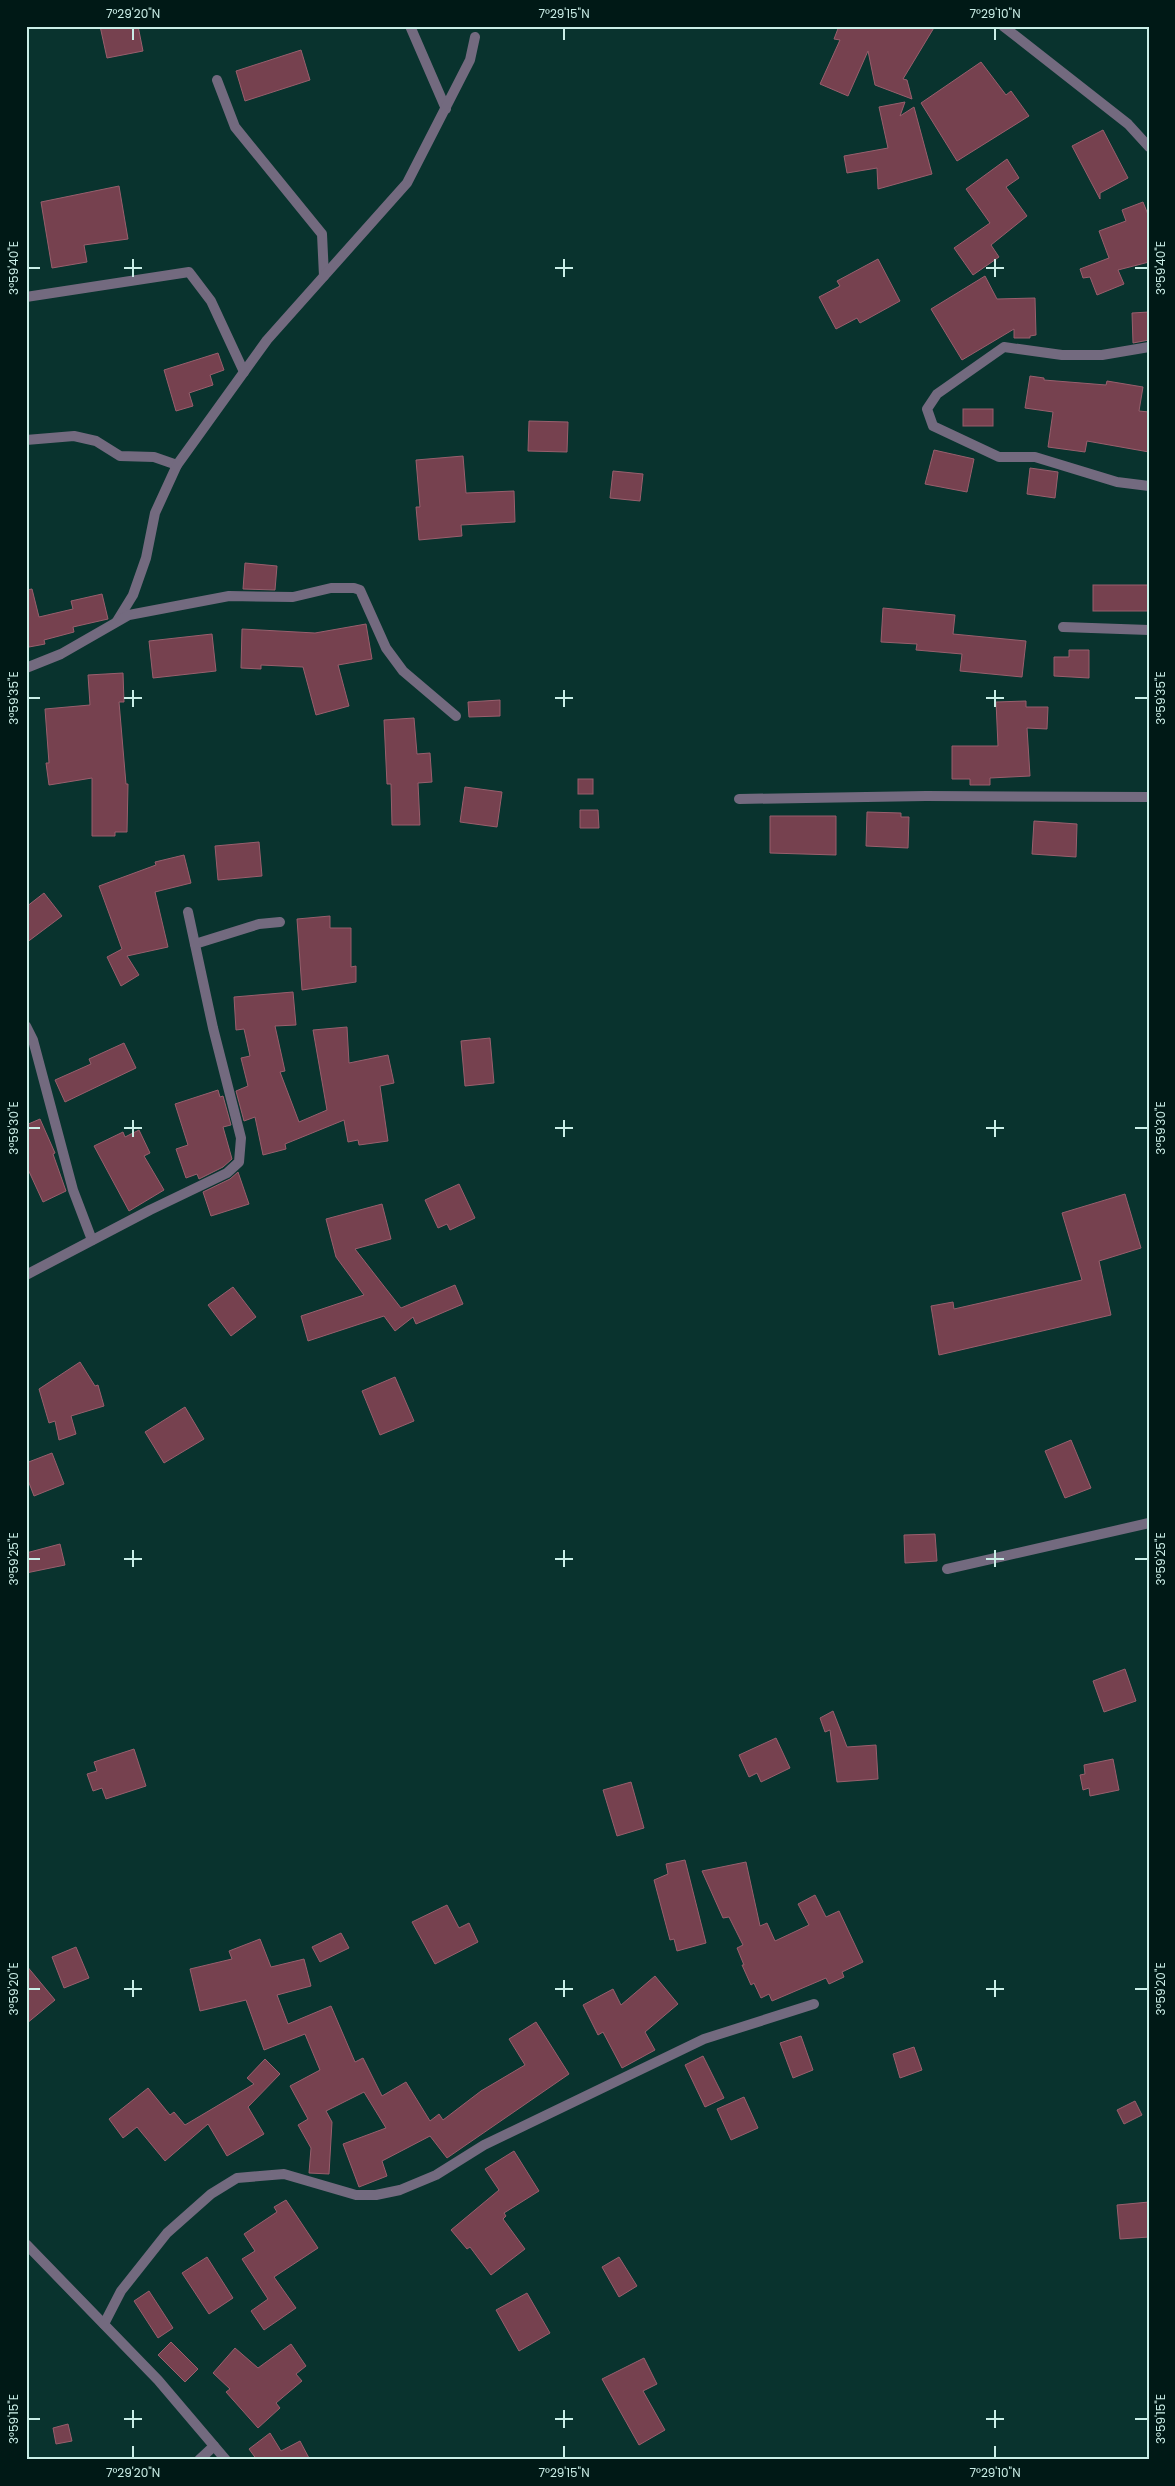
<svg xmlns="http://www.w3.org/2000/svg" width="1175" height="2486" font-family="Poppins,sans-serif">
<style>
.building{fill:#76414f;stroke:#985f6d}
.lines{fill:none;stroke-linecap:round;stroke-linejoin:round}
.street{stroke:#736a7f;stroke-width:10}
.ticks{fill:none;stroke:#caeee7;stroke-width:2}
.neatline{fill:none;stroke:#caeee7;stroke-width:2}
.ticks-label{font-size:12px;text-anchor:middle;fill:#caeee7}
</style>
<rect width="100%" height="100%" fill="#09332e"/>
<!-- building -->
<g class="building">
<polygon points="100,26 138,26 143,51 107,58"/>
<polygon points="839,26 935,26 903,79 907,80 912,99 875,85 868,51 848,96 820,84 840,40 834,39"/>
<polygon points="301,50 310,80 245,101 236,71"/>
<polygon points="981,62 1006,95 1011,91 1029,116 957,161 921,103"/>
<polygon points="905,102 900,116 914,107 932,174 878,189 877,168 847,173 844,156 888,148 879,107"/>
<polygon points="1103,130 1128,178 1100,193 1100,199 1072,146"/>
<polygon points="1007,159 1019,178 1006,187 1027,216 991,245 999,257 973,275 954,248 990,223 966,189"/>
<polygon points="119,186 128,239 84,245 87,262 52,268 41,202"/>
<polygon points="1143,202 1149,217 1149,262 1118,270 1124,284 1097,295 1090,277 1083,278 1080,269 1109,258 1099,231 1126,221 1122,210"/>
<polygon points="878,259 900,301 860,323 857,318 836,329 819,297 840,286 837,281"/>
<polygon points="985,276 997,299 1035,298 1036,335 1030,336 1030,338 1014,338 1014,329 962,360 931,309"/>
<polygon points="1149,312 1149,340 1133,343 1132,313"/>
<polygon points="218,353 224,370 210,375 213,385 189,393 193,406 176,411 164,370"/>
<polygon points="1030,376 1044,378 1044,380 1106,385 1107,381 1143,387 1139,411 1149,412 1149,452 1087,441 1085,452 1048,447 1053,412 1025,408"/>
<rect x="963" y="409" width="30" height="17"/>
<polygon points="529,421 568,422 567,452 528,451"/>
<polygon points="934,450 974,459 967,492 925,484"/>
<polygon points="463,456 466,493 514,491 515,522 461,525 462,536 419,540 416,507 420,507 416,460"/>
<polygon points="1030,468 1058,472 1055,498 1027,494"/>
<polygon points="613,471 643,474 640,501 610,498"/>
<polygon points="245,563 277,566 275,590 243,589"/>
<rect x="1093" y="585" width="56" height="26"/>
<polygon points="32,589 39,617 73,609 71,601 102,594 108,619 73,627 74,632 44,640 45,644 29,647 26,635 26,590"/>
<polygon points="883,608 955,615 953,634 1026,641 1022,677 960,671 962,654 916,650 917,644 881,642"/>
<polygon points="366,624 372,659 338,665 349,706 316,715 303,667 261,665 261,669 241,668 242,629 315,633"/>
<polygon points="212,634 216,671 153,678 149,641"/>
<polygon points="1069,650 1089,650 1089,678 1054,676 1054,657 1069,657"/>
<polygon points="123,673 124,702 119,702 126,784 128,784 127,832 115,832 115,836 92,836 92,778 49,785 46,763 49,763 45,709 90,705 88,675"/>
<polygon points="500,700 500,716 469,717 468,702"/>
<polygon points="1026,701 1026,707 1048,707 1047,729 1027,728 1030,776 990,778 990,785 970,785 970,779 952,779 952,746 998,746 996,702"/>
<polygon points="414,718 417,754 430,753 432,782 418,783 420,825 392,825 391,784 387,784 384,720"/>
<rect x="578" y="779" width="15" height="15"/>
<polygon points="465,787 502,792 497,827 460,822"/>
<polygon points="580,810 598,810 599,828 580,828"/>
<polygon points="867,812 901,813 901,817 909,817 908,848 866,846"/>
<polygon points="770,816 836,816 836,855 770,853"/>
<polygon points="1034,821 1077,824 1076,857 1032,854"/>
<polygon points="259,842 262,876 218,880 215,846"/>
<polygon points="184,855 191,883 155,892 168,947 127,956 139,975 121,986 107,957 122,949 99,886 156,865 155,862"/>
<polygon points="44,893 62,916 26,943 26,907"/>
<polygon points="330,916 330,928 351,928 351,967 356,966 356,982 302,990 297,919"/>
<polygon points="293,992 296,1025 275,1026 285,1071 280,1072 299,1122 327,1110 313,1030 347,1027 349,1063 388,1055 394,1083 380,1086 388,1141 359,1145 358,1140 348,1142 344,1120 285,1144 286,1149 263,1155 255,1117 244,1121 236,1091 248,1086 241,1058 250,1056 244,1029 236,1030 234,997"/>
<polygon points="490,1038 494,1083 465,1086 461,1041"/>
<polygon points="124,1043 136,1068 65,1102 55,1080 91,1064 89,1059"/>
<polygon points="218,1090 220,1097 223,1096 231,1125 223,1127 232,1159 223,1167 199,1179 197,1174 186,1178 176,1149 188,1145 175,1104"/>
<polygon points="40,1119 55,1153 53,1154 66,1191 43,1202 26,1165 26,1125"/>
<polygon points="139,1130 150,1153 144,1156 164,1190 129,1211 94,1146 123,1132 125,1137"/>
<polygon points="238,1172 249,1204 211,1216 203,1192 230,1179"/>
<polygon points="459,1184 475,1218 450,1230 447,1224 438,1228 425,1200"/>
<polygon points="1125,1194 1141,1248 1099,1261 1111,1315 939,1355 931,1306 953,1302 954,1309 1082,1280 1062,1213"/>
<polygon points="382,1204 391,1239 355,1249 401,1308 455,1285 463,1304 416,1324 413,1317 395,1331 384,1316 308,1341 301,1316 364,1295 336,1257 326,1219"/>
<polygon points="233,1287 256,1317 231,1336 208,1305"/>
<polygon points="80,1362 95,1386 98,1385 104,1406 71,1416 76,1434 59,1440 55,1421 49,1423 39,1389"/>
<polygon points="395,1377 414,1421 380,1435 362,1391"/>
<polygon points="185,1407 204,1439 164,1463 145,1432"/>
<polygon points="1071,1440 1091,1488 1065,1498 1045,1451"/>
<polygon points="52,1453 64,1484 34,1496 26,1475 26,1463"/>
<polygon points="935,1534 937,1561 905,1563 904,1535"/>
<polygon points="60,1544 65,1565 26,1573 26,1553"/>
<polygon points="1125,1669 1136,1701 1104,1712 1093,1681"/>
<polygon points="833,1711 847,1747 876,1745 878,1779 837,1782 830,1730 825,1732 820,1718"/>
<polygon points="776,1738 790,1768 761,1782 757,1773 749,1777 739,1755"/>
<polygon points="134,1749 146,1786 106,1799 102,1788 93,1791 87,1774 97,1771 94,1762"/>
<polygon points="1113,1759 1119,1790 1090,1796 1089,1788 1083,1790 1080,1775 1085,1774 1084,1765"/>
<polygon points="631,1782 644,1828 617,1836 603,1790"/>
<polygon points="685,1860 706,1943 677,1951 674,1939 670,1940 654,1880 668,1874 666,1864"/>
<polygon points="746,1862 760,1926 767,1923 775,1941 809,1925 798,1904 815,1895 826,1917 839,1911 863,1962 842,1972 844,1977 829,1984 826,1978 772,2001 769,1994 761,1998 754,1983 751,1985 742,1965 744,1965 737,1948 743,1945 729,1917 723,1918 702,1871"/>
<polygon points="447,1905 459,1928 469,1923 478,1942 435,1964 412,1922"/>
<polygon points="341,1933 349,1948 320,1962 312,1947"/>
<polygon points="260,1939 271,1967 304,1959 311,1986 277,1995 288,2024 331,2006 355,2062 363,2058 382,2096 406,2082 430,2121 439,2114 443,2120 481,2091 525,2065 509,2039 536,2022 569,2074 447,2158 430,2136 382,2161 387,2176 359,2187 343,2144 386,2128 364,2092 326,2111 332,2122 329,2174 309,2173 311,2148 298,2125 308,2119 290,2086 320,2070 305,2034 264,2050 246,2000 200,2011 190,1969 232,1959 229,1951"/>
<polygon points="76,1947 89,1978 64,1988 52,1957"/>
<polygon points="26,1965 55,2000 26,2024"/>
<polygon points="655,1976 678,2004 645,2032 655,2050 622,2068 603,2032 598,2035 583,2005 613,1989 621,2005"/>
<polygon points="801,2036 813,2070 793,2078 780,2043"/>
<polygon points="914,2047 922,2070 900,2078 893,2054"/>
<polygon points="703,2056 724,2098 705,2107 685,2065"/>
<polygon points="265,2059 280,2074 248,2107 264,2134 227,2156 208,2124 165,2161 137,2127 123,2138 109,2119 148,2088 170,2115 174,2112 185,2125 254,2084 247,2078"/>
<polygon points="744,2097 758,2128 731,2140 717,2109"/>
<polygon points="1135,2101 1142,2115 1124,2124 1117,2110"/>
<polygon points="514,2151 539,2191 504,2213 506,2216 503,2219 525,2249 491,2275 470,2247 467,2249 451,2230 499,2190 485,2169"/>
<polygon points="286,2200 318,2248 274,2277 296,2308 264,2330 251,2311 268,2299 242,2259 255,2251 244,2234 277,2212 274,2207"/>
<polygon points="1149,2202 1149,2237 1120,2239 1117,2205"/>
<polygon points="207,2257 233,2298 209,2314 182,2273"/>
<polygon points="619,2257 637,2286 619,2297 602,2267"/>
<polygon points="149,2291 173,2328 158,2338 134,2301"/>
<polygon points="527,2293 550,2333 519,2351 496,2310"/>
<polygon points="171,2342 198,2369 185,2382 158,2355"/>
<polygon points="291,2344 306,2366 296,2374 302,2381 276,2403 280,2408 258,2428 226,2392 230,2389 213,2373 235,2348 258,2368"/>
<polygon points="644,2358 657,2384 643,2391 665,2430 639,2445 602,2379"/>
<polygon points="68,2424 72,2441 56,2444 53,2428"/>
<polygon points="270,2433 281,2451 300,2441 310,2460 257,2460 249,2449"/>
</g>
<g class="lines">
<!-- street -->
<g class="street">
<polyline points="410,26 446,109"/>
<polyline points="1003,26 1128,124 1149,147"/>
<polyline points="217,80 235,127 322,234 324,276"/>
<polyline points="26,297 189,272 211,301 244,372"/>
<polyline points="1149,347 1102,355 1062,355 1004,347 937,394 927,409 933,426 999,457 1035,457 1117,482 1149,486"/>
<polyline points="26,440 74,436 96,441 120,456 154,457 177,465"/>
<polyline points="117,621 133,595 146,558 155,513 177,465 267,340 407,183 470,60 475,37"/>
<polyline points="1063,627 1149,630"/>
<polyline points="26,668 61,654 129,615 229,596 293,597 331,588 354,588 360,590 386,648 403,671 456,716"/>
<polyline points="739,799 926,796 1149,797"/>
<polyline points="195,944 259,924 280,922"/>
<polyline points="26,1026 33,1040 73,1190 92,1240"/>
<polyline points="26,1275 150,1210 227,1173 239,1162 241,1138 213,1028 188,912"/>
<polyline points="947,1569 1149,1523"/>
<polyline points="26,2244 158,2380 226,2460"/>
<polyline points="104,2324 121,2291 167,2233 211,2194 237,2178 284,2174 356,2195 376,2195 400,2190 436,2175 484,2145 704,2039 814,2004"/>
<polyline points="199,2460 214,2446"/>
</g>
</g>
<!-- ticks -->
<path class="ticks" d="M133 28V40M564 28V40M995 28V40M133 259V277M564 259V277M995 259V277M28 268H40M124 268H142M555 268H573M986 268H1004M1135 268H1148M133 690V707M564 690V707M995 690V707M28 698H40M124 698H142M555 698H573M986 698H1004M1135 698H1148M133 1120V1137M564 1120V1137M995 1120V1137M28 1128H40M124 1128H142M555 1128H573M986 1128H1004M1135 1128H1148M133 1550V1567M564 1550V1567M995 1550V1567M28 1559H40M124 1559H142M555 1559H573M986 1559H1004M1135 1559H1148M133 1980V1997M564 1980V1997M995 1980V1997M28 1989H40M124 1989H142M555 1989H573M986 1989H1004M1135 1989H1148M133 2410V2428M564 2410V2428M995 2410V2428M28 2419H40M124 2419H142M555 2419H573M986 2419H1004M1135 2419H1148M133 2446V2458M564 2446V2458M995 2446V2458"/>
<!-- border -->
<rect width="1175" height="2486" fill="none" stroke="#001916" stroke-width="55"/>
<rect x="28" y="28" width="1120" height="2430" class="neatline"/>
<g class="ticks-label">
<text x="133" y="18">7°29'20"N</text>
<text x="564" y="18">7°29'15"N</text>
<text x="995" y="18">7°29'10"N</text>
<text transform="translate(1161 268) rotate(-90)" y="4">3°59'40"E</text>
<text transform="translate(14 268) rotate(-90)" y="4">3°59'40"E</text>
<text transform="translate(1161 698) rotate(-90)" y="4">3°59'35"E</text>
<text transform="translate(14 698) rotate(-90)" y="4">3°59'35"E</text>
<text transform="translate(1161 1128) rotate(-90)" y="4">3°59'30"E</text>
<text transform="translate(14 1128) rotate(-90)" y="4">3°59'30"E</text>
<text transform="translate(14 1559) rotate(-90)" y="4">3°59'25"E</text>
<text transform="translate(1161 1559) rotate(-90)" y="4">3°59'25"E</text>
<text transform="translate(14 1989) rotate(-90)" y="4">3°59'20"E</text>
<text transform="translate(1161 1989) rotate(-90)" y="4">3°59'20"E</text>
<text transform="translate(14 2419) rotate(-90)" y="4">3°59'15"E</text>
<text transform="translate(1161 2419) rotate(-90)" y="4">3°59'15"E</text>
<text x="133" y="2477">7°29'20"N</text>
<text x="564" y="2477">7°29'15"N</text>
<text x="995" y="2477">7°29'10"N</text>
</g>
</svg>
